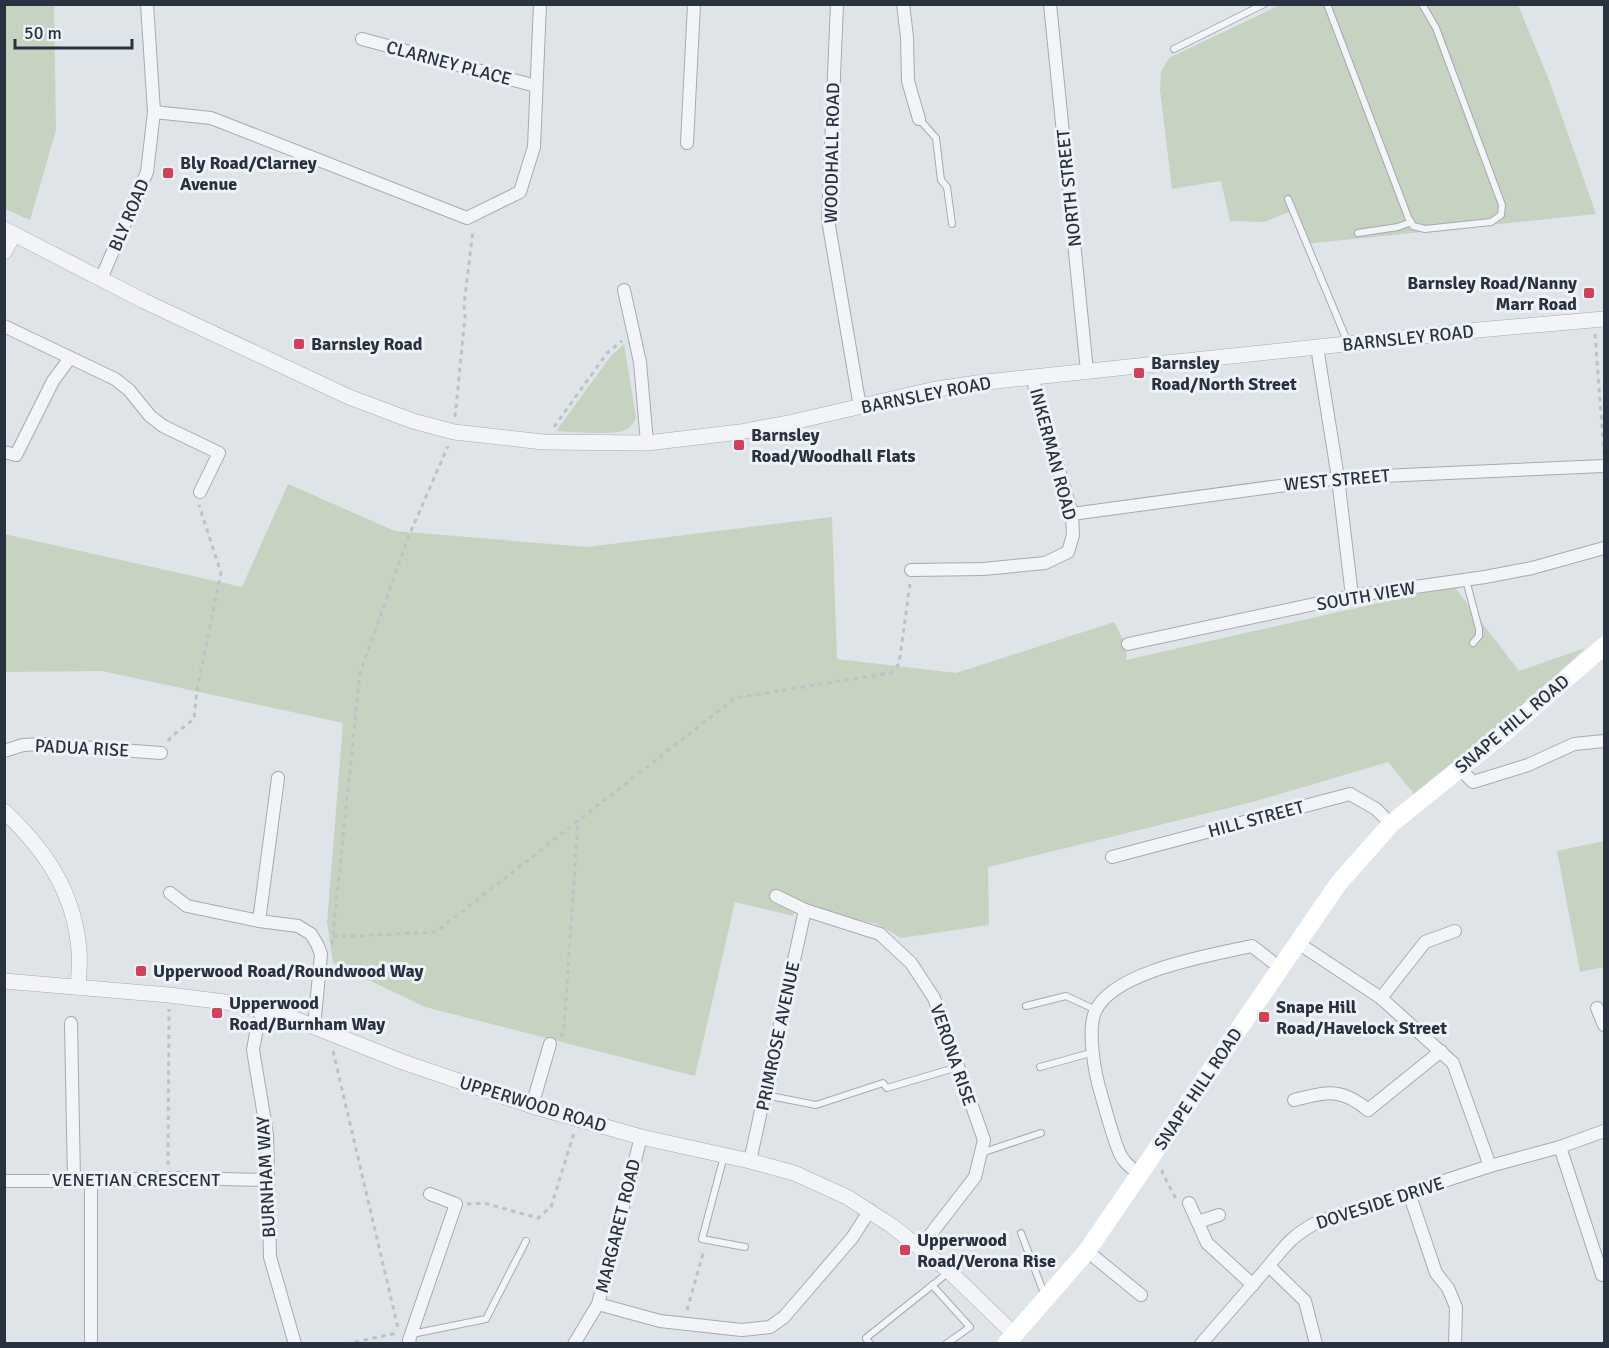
<svg xmlns="http://www.w3.org/2000/svg" width="1609" height="1348" font-family="Signika,sans-serif">
<style>
.green{fill:#c6d3c0}
.lines{fill:none;stroke-linecap:round;stroke-linejoin:round}
.service-casing{stroke:#a4abb3;stroke-width:8}
.minor-casing{stroke:#a4abb3;stroke-width:14}
.tertiary-casing{stroke:#a4abb3;stroke-width:16}
.path{stroke:#bdc2c8;stroke-width:3;stroke-dasharray:4.5 4.5;stroke-linecap:butt}
.service{stroke:#f2f4f7;stroke-width:6}
.minor{stroke:#f2f4f7;stroke-width:12}
.tertiary{stroke:#f2f4f7;stroke-width:15}
.secondary{stroke:#fff;stroke-width:18}
.poi-dot{fill:#d3405a;stroke:#eff2f7;stroke-width:2}
.labels{text-anchor:middle;dominant-baseline:central;stroke-width:6;stroke-linejoin:round;paint-order:stroke}
.street-label{font-size:18px;fill:#283241;stroke:#eff2f7}
.poi-label{font-size:18px;font-weight:bold;fill:#283241;stroke:#eff2f7;text-anchor:start}
</style>
<rect width="100%" height="100%" fill="#dfe4e9"/>
<!-- green -->
<g class="green">
<polygon points="4,5 54,5 56,130 30,220 5,209"/>
<polygon points="1280,5 1518,5 1549,80 1596,214 1305,244 1289,212 1264,222 1230,221 1221,181 1172,189 1160,90 1161,72 1169,58"/>
<path d="M624 344 636 418C633 424 630 429 623 431 610 435 571 432 556 431L611 356Z"/>
<polygon points="288,484 395,531 587,547 832,517 837,659 956,673 1114,622 1127,647 1126,660 1454,586 1519,671 1585,648 1513,716 1415,795 1388,762 1253,802 988,867 989,925 901,938 877,924 797,906 793,916 735,902 695,1076 425,1007 333,963 327,922 343,723 102,671 5,672 4,534 242,587"/>
<polygon points="1604,841 1604,967 1580,972 1557,851"/>
</g>
<g class="lines">
<!-- service casing -->
<g class="service-casing">
<g id="service">
<polyline points="1327,4 1408,217 1413,226 1425,229 1491,222 1501,215 1502,205 1436,28 1422,4"/>
<polyline points="1174,49 1264,4"/>
<polyline points="919,119 936,138 941,180 947,187 952,224"/>
<polyline points="1288,199 1348,343"/>
<polyline points="1358,233 1398,227 1411,222"/>
<polyline points="1466,580 1479,629 1479,636 1473,643"/>
<polyline points="1026,1006 1066,996 1096,1010"/>
<polyline points="1040,1067 1094,1052"/>
<polyline points="765,1095 816,1105 883,1083 887,1088 958,1067"/>
<polyline points="981,1153 1041,1133"/>
<polyline points="724,1156 702,1239 745,1247"/>
<polyline points="1021,1233 1045,1296"/>
<polyline points="932,1285 970,1327 946,1344"/>
<polyline points="412,1334 486,1319 526,1241"/>
<polyline points="870,1344 866,1338 949,1272"/>
</g>
</g>
<!-- minor casing -->
<g class="minor-casing">
<g id="minor">
<polyline points="837,4 828,220 860,407"/>
<polyline points="903,4 907,37 908,81 919,119"/>
<polyline points="1050,4 1087,371"/>
<polyline points="362,39 536,86"/>
<polyline points="154,112 211,118 467,218 520,192 534,147 540,4"/>
<polyline points="687,143 694,4"/>
<polyline points="101,279 147,172 154,112 147,4"/>
<polyline points="624,290 640,362 647,443"/>
<polyline points="4,326 115,379 129,390 150,416 163,426 219,453 200,492"/>
<polyline points="1317,347 1338,478 1352,596"/>
<polyline points="4,452 16,455 53,381 70,358"/>
<polyline points="1072,514 1338,478 1604,466"/>
<polyline points="911,570 983,569 1045,563 1068,552 1073,535 1072,514 1032,377"/>
<polyline points="1128,644 1352,596 1485,577 1532,568 1604,548"/>
<polyline points="4,751 23,745 42,744 161,753"/>
<polyline points="1459,768 1473,782 1528,765 1574,744 1604,741"/>
<polyline points="1112,857 1350,794 1376,809 1391,824"/>
<polyline points="170,893 187,906 259,921 298,926 311,934 317,944 321,954 314,1027"/>
<polyline points="776,896 805,910 880,934 911,963 934,998 984,1140 975,1177 920,1248"/>
<polyline points="259,921 278,778"/>
<polyline points="1298,943 1381,998 1453,1063 1490,1166"/>
<polyline points="1381,998 1425,942 1455,931"/>
<polyline points="1597,1008 1604,1025"/>
<polyline points="263,1010 256,1033 253,1050 267,1134 270,1257 295,1344"/>
<polyline points="71,1023 74,1180"/>
<path d="M1294 1100C1327 1092 1340 1087 1368 1110L1441 1051"/>
<polyline points="532,1106 550,1044"/>
<polyline points="1560,1147 1602,1275"/>
<polyline points="750,1161 805,910"/>
<path d="M1140 1175C1134 1170 1127 1165 1123 1159 1116 1151 1105 1107 1101 1094 1095 1074 1087 1032 1095 1012 1112 971 1212 955 1252 946L1280 968"/>
<polyline points="4,1181 91,1181 167,1178 267,1180"/>
<polyline points="91,1181 91,1344"/>
<polyline points="1409,1193 1436,1273 1448,1288 1456,1307 1455,1344"/>
<polyline points="1189,1203 1207,1243 1253,1285"/>
<polyline points="1198,1222 1219,1215"/>
<polyline points="1087,1251 1141,1295"/>
<polyline points="1269,1266 1305,1301 1316,1344"/>
<polyline points="598,1304 660,1321 742,1330 770,1327 784,1317 852,1238 870,1210"/>
<polyline points="410,1344 409,1340 456,1204 430,1194"/>
<polyline points="574,1344 598,1304 641,1137"/>
<path d="M1201 1344C1221 1321 1241 1298 1260 1276 1281 1252 1289 1236 1318 1222L1490 1166 1560 1147 1604 1131"/>
</g>
</g>
<!-- tertiary casing -->
<g class="tertiary-casing">
<g id="tertiary">
<polyline points="4,229 144,301 349,397 413,421 454,432 543,442 647,443 740,432 793,422 931,390 977,383 1478,330 1604,319"/>
<polyline points="4,252 14,234"/>
<path d="M4 811C45 850 74 891 79 950 80 962 79 975 78 987"/>
<polyline points="4,981 169,995 241,1004 287,1016 403,1062 532,1106 641,1137 750,1161 794,1173 847,1197 892,1226 949,1271 1015,1335"/>
</g>
</g>
<!-- path -->
<g class="path">
<polyline points="1595,334 1604,453"/>
<polyline points="455,417 465,317 464,305 473,230"/>
<polyline points="554,427 607,353 622,341"/>
<polyline points="168,741 171,737 194,719 197,689 221,573 199,505"/>
<polyline points="333,937 436,932 735,698 890,673 899,664 910,584"/>
<polyline points="332,944 360,673 408,538 448,446"/>
<polyline points="561,1037 564,1028 578,821"/>
<polyline points="333,1051 398,1328"/>
<polyline points="168,1165 169,1009"/>
<polyline points="1163,1170 1162,1172 1176,1199"/>
<polyline points="467,1204 484,1203 538,1218 551,1207 574,1133"/>
<polyline points="687,1310 704,1250"/>
<polyline points="346,1344 397,1333"/>
</g>
<!-- service -->
<use href="#service" class="service"/>
<!-- minor -->
<use href="#minor" class="minor"/>
<!-- tertiary -->
<use href="#tertiary" class="tertiary"/>
<!-- secondary -->
<polyline class="secondary" points="1006,1344 1087,1251 1338,884 1391,824 1505,732 1604,646"/>
</g>
<!-- markers -->
<g class="poi-dot">
<rect x="162" y="167" width="12" height="12" rx="3"/>
<rect x="1583" y="287" width="12" height="12" rx="3"/>
<rect x="293" y="338" width="12" height="12" rx="3"/>
<rect x="1133" y="367" width="12" height="12" rx="3"/>
<rect x="733" y="439" width="12" height="12" rx="3"/>
<rect x="135" y="965" width="12" height="12" rx="3"/>
<rect x="211" y="1007" width="12" height="12" rx="3"/>
<rect x="1258" y="1011" width="12" height="12" rx="3"/>
<rect x="899" y="1244" width="12" height="12" rx="3"/>
</g>
<g class="labels">
<!-- street labels -->
<g class="street-label">
<text transform="translate(449 63) rotate(15)">CLARNEY PLACE</text>
<text transform="translate(832 153) rotate(-89)">WOODHALL ROAD</text>
<text transform="translate(1069 188) rotate(-96)">NORTH STREET</text>
<text transform="translate(129 215) rotate(-67)">BLY ROAD</text>
<text transform="translate(1408 338) rotate(-6)">BARNSLEY ROAD</text>
<text transform="translate(926 395) rotate(-11)">BARNSLEY ROAD</text>
<text transform="translate(1053 454) rotate(75)">INKERMAN ROAD</text>
<text transform="translate(1337 480) rotate(-5)">WEST STREET</text>
<text transform="translate(1366 596) rotate(-10)">SOUTH VIEW</text>
<text transform="translate(1512 724) rotate(-40)">SNAPE HILL ROAD</text>
<text transform="translate(82 748) rotate(3)">PADUA RISE</text>
<text transform="translate(1256 819) rotate(-15)">HILL STREET</text>
<text transform="translate(778 1036) rotate(-78)">PRIMROSE AVENUE</text>
<text transform="translate(953 1055) rotate(71)">VERONA RISE</text>
<text transform="translate(1198 1089) rotate(-56)">SNAPE HILL ROAD</text>
<text transform="translate(533 1104) rotate(17)">UPPERWOOD ROAD</text>
<text transform="translate(266 1177) rotate(-93)">BURNHAM WAY</text>
<text x="136" y="1180">VENETIAN CRESCENT</text>
<text transform="translate(1380 1203) rotate(-18)">DOVESIDE DRIVE</text>
<text transform="translate(618 1226) rotate(-76)">MARGARET ROAD</text>
</g>
<!-- poi labels -->
<g class="poi-label">
<text x="180" y="163">Bly Road/Clarney<tspan x="180" dy="21">Avenue</tspan></text>
<text x="1577" y="283" text-anchor="end">Barnsley Road/Nanny<tspan x="1577" dy="21">Marr Road</tspan></text>
<text x="311" y="344">Barnsley Road</text>
<text x="1151" y="363">Barnsley<tspan x="1151" dy="21">Road/North Street</tspan></text>
<text x="751" y="435">Barnsley<tspan x="751" dy="21">Road/Woodhall Flats</tspan></text>
<text x="153" y="971">Upperwood Road/Roundwood Way</text>
<text x="229" y="1003">Upperwood<tspan x="229" dy="21">Road/Burnham Way</tspan></text>
<text x="1276" y="1007">Snape Hill<tspan x="1276" dy="21">Road/Havelock Street</tspan></text>
<text x="917" y="1240">Upperwood<tspan x="917" dy="21">Road/Verona Rise</tspan></text>
</g>
</g>
<!-- border -->
<rect width="1609" height="1348" fill="none" stroke="#283241" stroke-width="12"/>
<!-- scale -->
<path d="M15 39v9h117v-9" fill="none" stroke="#283241" stroke-width="3"/>
<text x="24" y="39" font-size="18" fill="#283241" stroke="#eff2f7" stroke-width="4.5" paint-order="stroke">50 m</text>
</svg>
